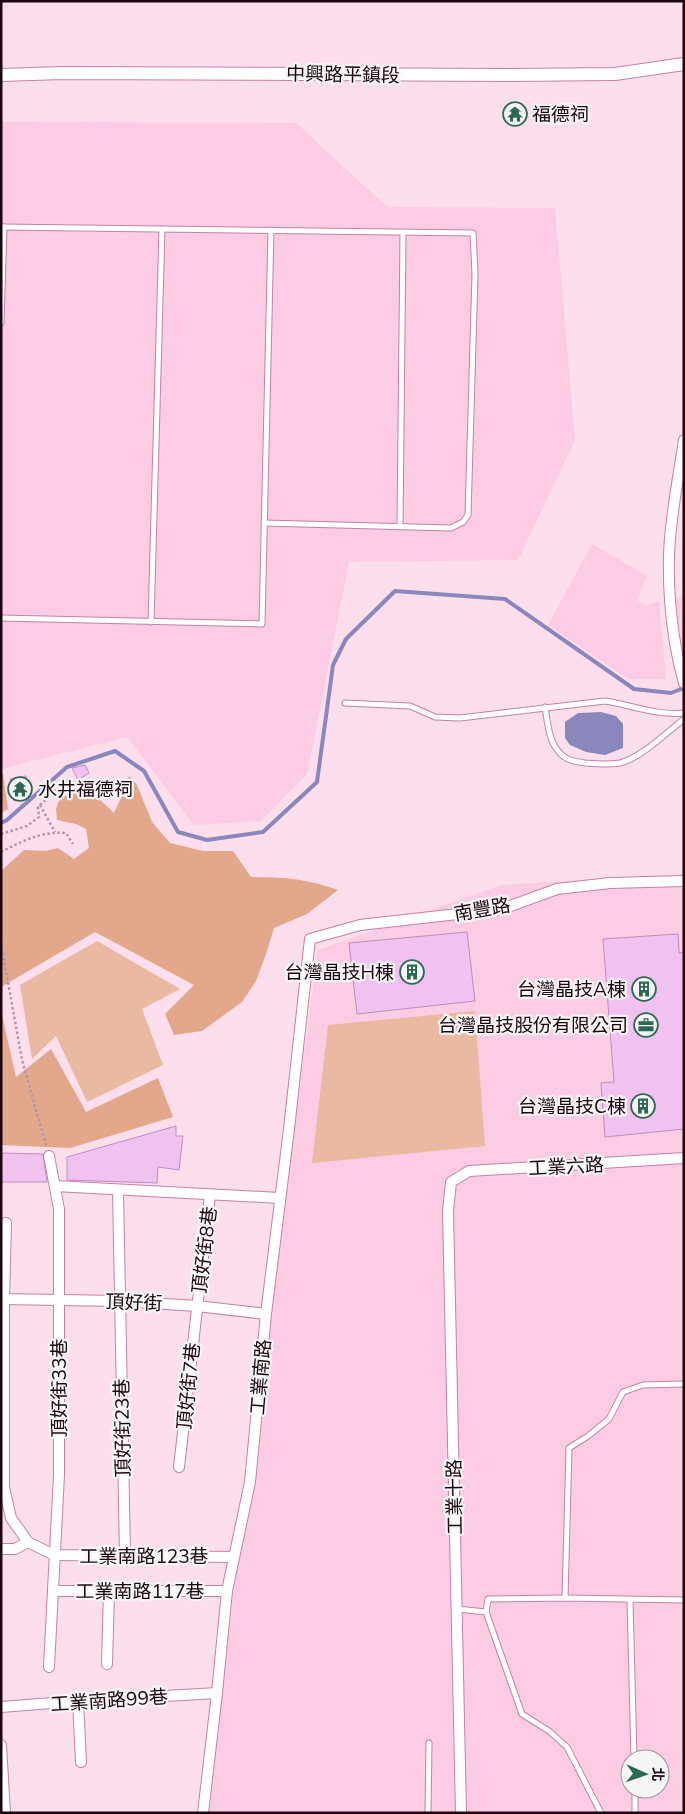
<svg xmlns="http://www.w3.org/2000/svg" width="685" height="1814" font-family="Mulish,'Noto Sans TC',sans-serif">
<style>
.built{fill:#fbcce4;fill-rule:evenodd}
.green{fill:#e9b9a2}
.forest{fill:#e3a78b}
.water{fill:#8a87bd}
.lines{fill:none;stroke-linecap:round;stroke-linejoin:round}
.stream{stroke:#8a87bd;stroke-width:4}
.building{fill:#f1c2f0;stroke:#bf8cbf}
.service-casing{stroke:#c382a5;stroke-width:7}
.minor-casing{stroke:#c382a5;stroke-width:12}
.tertiary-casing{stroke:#c382a5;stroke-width:14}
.path{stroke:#b397a6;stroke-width:2.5;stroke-dasharray:2.5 2.5;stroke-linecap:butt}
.service{stroke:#fff;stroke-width:5}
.minor{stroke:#fff;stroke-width:10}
.tertiary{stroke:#fff;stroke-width:12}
.labels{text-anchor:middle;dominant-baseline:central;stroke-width:4.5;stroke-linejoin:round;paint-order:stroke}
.street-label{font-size:19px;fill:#1b0511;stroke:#f5f5f5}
.poi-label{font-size:19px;fill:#1b0511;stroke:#f5f5f5;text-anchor:end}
</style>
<rect width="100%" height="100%" fill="#fcdeed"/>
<!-- built -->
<g class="built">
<polygon points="1,122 296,123 387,207 555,208 575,440 518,560 349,562 307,774 261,821 194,825 127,737 1,769"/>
<polygon points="592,544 647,576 637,600 645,606 659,601 666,679 629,679 548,625"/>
<polygon points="684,595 684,666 675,598"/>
<path d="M684 874V1813H203L207 1802 275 1270 318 950 501 885ZM630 1759H660V1789H630Z"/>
</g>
<!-- green -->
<g class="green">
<polygon points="97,941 180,989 142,1009 163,1065 87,1102 56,1036 32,1059 20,985"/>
<polygon points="475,1011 485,1146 312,1163 328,1025"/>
</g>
<!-- forest -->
<g class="forest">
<polygon points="1,774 3,774 8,809 1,813"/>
<path d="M129 776 137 785 152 822 170 843 203 851H233L251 877C281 877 309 879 338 890L307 914 274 928 266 954 256 981 242 1002 202 1031 174 1035 165 1014 194 985 95 932 1 987V871L24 850 45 851 58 848 74 859 89 848 86 829 76 824 57 820 56 809 60 798 82 789 95 795 114 813 125 789Z"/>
<polygon points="1,1011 16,1077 51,1049 86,1112 158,1078 173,1117 70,1148 1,1145"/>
</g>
<!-- water -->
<polygon class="water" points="601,712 616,716 623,724 623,748 605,755 586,752 570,745 565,738 565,722 578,713"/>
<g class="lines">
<!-- stream -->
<polyline class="stream" points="1,823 7,820 67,767 115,751 144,771 178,832 207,840 263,832 317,782 333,665 346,639 395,591 505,599 634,689 671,693 684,688"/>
</g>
<!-- building -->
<g class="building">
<polygon points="517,106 523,119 513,122 507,109"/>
<polygon points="85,765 89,773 78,780 72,768"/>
<polygon points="26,776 30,798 14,801 10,779"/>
<polygon points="467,932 475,1001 357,1014 349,943"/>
<polygon points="678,934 679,953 684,952 684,1129 605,1137 601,1083 614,1082 603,939"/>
<polygon points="176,1126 176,1136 183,1136 179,1170 158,1167 157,1183 67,1180 67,1157"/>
<polygon points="1,1153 43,1154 47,1182 1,1182"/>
</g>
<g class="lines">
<!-- service casing -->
<g class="service-casing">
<g id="service">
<polyline points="1,227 473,233 475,274 468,515 463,522 451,528 264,523"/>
<polyline points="1,323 4,227"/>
<polyline points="400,527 403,233"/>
<polyline points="1,618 262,624 271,230"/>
<polyline points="151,622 162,229"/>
<path d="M345 703 410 706 435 717 460 718 605 701C631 705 658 716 684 713"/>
<path d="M545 707C547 718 548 735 554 745 562 759 570 761 585 763 596 764 609 765 620 763 641 758 667 732 684 719"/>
<polyline points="565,1598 569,1448 588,1436 609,1419 623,1392 643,1385 684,1384"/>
<polyline points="630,1600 634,1759"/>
<polyline points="457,1609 486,1612 522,1714 549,1731 567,1747 601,1813"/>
<polyline points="486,1612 488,1599 565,1598 684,1600"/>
<polyline points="635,1789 635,1813"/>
<polyline points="428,1813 429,1743"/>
</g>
</g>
<!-- minor casing -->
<g class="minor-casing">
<g id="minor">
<path d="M684 440C680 467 675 493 672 520 665 570 670 634 684 683"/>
<polyline points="49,1156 59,1209 59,1475 49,1667"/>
<polyline points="55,1186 280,1198"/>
<polyline points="118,1191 125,1555"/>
<polyline points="6,1223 4,1299 4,1487 11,1518 28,1542 54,1555 234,1557"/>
<polyline points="1,1299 120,1301 197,1306 266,1314"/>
<polyline points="179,1467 210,1195"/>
<polyline points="1,1549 15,1549 28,1542"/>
<polyline points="54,1591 227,1591"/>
<polyline points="107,1664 109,1591"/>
<polyline points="78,1701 81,1762"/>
<polyline points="1,1707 78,1701 217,1693"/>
<polyline points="1,1745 5,1813"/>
<polyline points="203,1813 217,1693 227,1591 250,1482 266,1314 289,1129 310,939 360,925 502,909 557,889 610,883 684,881"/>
<polyline points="461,1813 448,1211 451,1182 469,1171 684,1158"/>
</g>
</g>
<!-- tertiary casing -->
<g class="tertiary-casing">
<polyline id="tertiary" points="1,75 62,73 509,75 615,74 684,64"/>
</g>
<!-- path -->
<g class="path">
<polyline points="40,805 55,832"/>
<polyline points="1,834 27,826 39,817 38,807 67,780"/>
<path d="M1 852C22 841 42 831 66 833L73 844"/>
<polyline points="1,943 22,1060 46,1145"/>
</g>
<!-- service -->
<use href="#service" class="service"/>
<!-- minor -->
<use href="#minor" class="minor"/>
<!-- tertiary -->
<use href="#tertiary" class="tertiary"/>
</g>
<!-- icons -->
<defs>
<g id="temple-ring" transform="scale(1.25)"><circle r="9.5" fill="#f5f5f5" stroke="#2d6852" stroke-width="1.5"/><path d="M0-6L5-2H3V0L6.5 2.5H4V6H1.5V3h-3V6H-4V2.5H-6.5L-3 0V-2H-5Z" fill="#2d6852"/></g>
<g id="building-ring" transform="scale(1.25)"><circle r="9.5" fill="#f5f5f5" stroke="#2d6852" stroke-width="1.5"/><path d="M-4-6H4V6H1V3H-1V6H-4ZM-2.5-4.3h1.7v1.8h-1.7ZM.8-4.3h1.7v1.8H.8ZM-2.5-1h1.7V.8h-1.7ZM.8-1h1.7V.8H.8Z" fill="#2d6852"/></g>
<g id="office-ring" transform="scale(1.25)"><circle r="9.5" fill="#f5f5f5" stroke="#2d6852" stroke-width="1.5"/><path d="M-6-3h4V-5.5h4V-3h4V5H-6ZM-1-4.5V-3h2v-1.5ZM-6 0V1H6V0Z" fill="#2d6852"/></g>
</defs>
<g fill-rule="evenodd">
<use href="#temple-ring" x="515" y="114"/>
<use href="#temple-ring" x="20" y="789"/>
<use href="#building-ring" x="412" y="972"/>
<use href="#building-ring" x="644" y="989"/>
<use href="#office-ring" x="646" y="1025"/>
<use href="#building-ring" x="643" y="1106"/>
</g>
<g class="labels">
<!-- street labels -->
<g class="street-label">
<text transform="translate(343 74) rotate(1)">中興路平鎮段</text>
<text transform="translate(482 909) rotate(-10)">南豐路</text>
<text transform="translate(566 1166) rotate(-3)">工業六路</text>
<text transform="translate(204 1250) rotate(-83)">頂好街8巷</text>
<text transform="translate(134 1302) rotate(2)">頂好街</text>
<text transform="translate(260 1377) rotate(-85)">工業南路</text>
<text transform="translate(188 1386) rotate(-84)">頂好街7巷</text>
<text transform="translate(59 1388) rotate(-90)">頂好街33巷</text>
<text transform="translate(122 1428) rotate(-91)">頂好街23巷</text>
<text transform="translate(454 1497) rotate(-91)">工業十路</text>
<text x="144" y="1556">工業南路123巷</text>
<text x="140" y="1591">工業南路117巷</text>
<text transform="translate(109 1700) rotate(-4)">工業南路99巷</text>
</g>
<!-- poi labels -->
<g class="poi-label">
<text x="532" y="114" text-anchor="start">福德祠</text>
<text x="38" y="789" text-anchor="start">水井福德祠</text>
<text x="394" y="972">台灣晶技H棟</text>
<text x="626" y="989">台灣晶技A棟</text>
<text x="628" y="1025">台灣晶技股份有限公司</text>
<text x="626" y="1106">台灣晶技C棟</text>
</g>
</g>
<!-- border -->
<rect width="685" height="1814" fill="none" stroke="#1b0511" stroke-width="5"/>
<!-- north arrow -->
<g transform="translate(645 1774) rotate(92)"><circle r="24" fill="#f5f5f5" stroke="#9e959a"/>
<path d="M0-4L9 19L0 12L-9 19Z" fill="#2d6852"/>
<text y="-8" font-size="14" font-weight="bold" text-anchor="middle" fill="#1b0511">北</text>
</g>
</svg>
